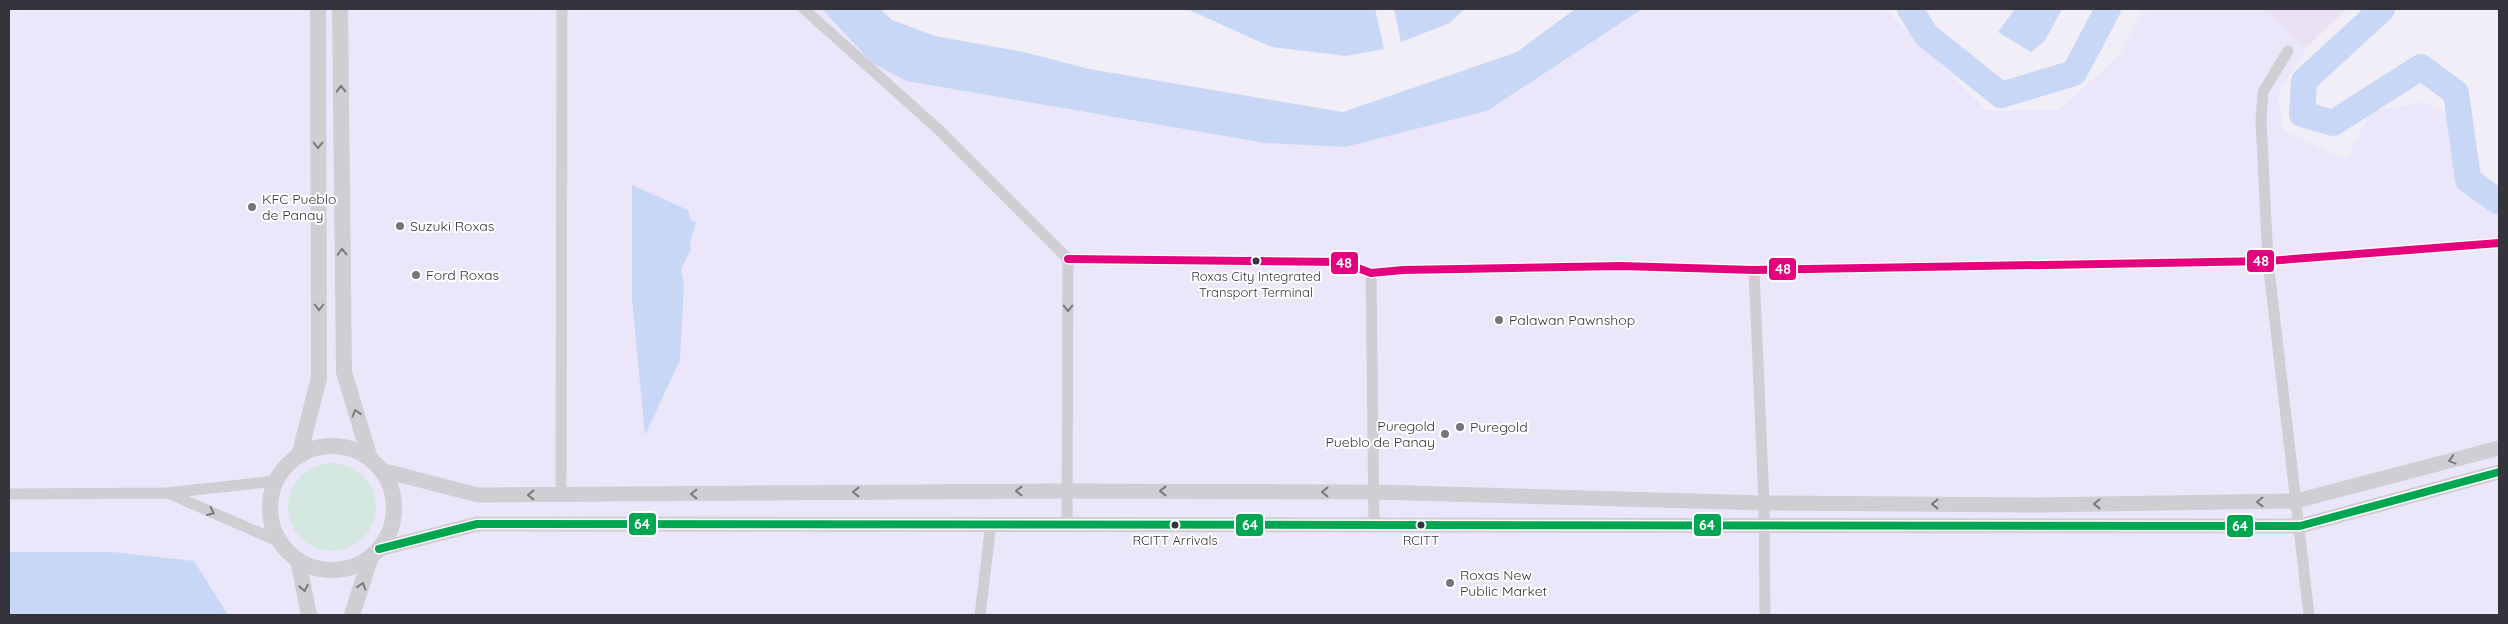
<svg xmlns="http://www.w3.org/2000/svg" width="2508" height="624" font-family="Quicksand,sans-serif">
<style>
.built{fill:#ece6fa}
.industrial{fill:#e8e1f1}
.green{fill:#d4e8e1}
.water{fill:#c9d7f7}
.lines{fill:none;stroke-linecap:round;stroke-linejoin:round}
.river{stroke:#c9d7f7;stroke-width:26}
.minor{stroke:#d0ced2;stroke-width:11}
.tertiary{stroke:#d0ced2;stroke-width:15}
.secondary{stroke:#d0ced2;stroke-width:16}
.bus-1-casing{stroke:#fff;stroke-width:11}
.bus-2-casing{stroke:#fff;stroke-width:11}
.bus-1{stroke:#e5007d;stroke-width:8}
.bus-2{stroke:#00a651;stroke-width:8}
.oneway{stroke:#7b797f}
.poi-dot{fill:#77747d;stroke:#fff;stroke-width:2}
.bus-dot{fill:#35333b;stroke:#fff;stroke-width:2}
.labels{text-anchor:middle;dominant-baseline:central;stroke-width:4;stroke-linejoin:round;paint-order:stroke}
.bus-label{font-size:13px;fill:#35333b;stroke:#fff}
.poi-label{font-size:14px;fill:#35333b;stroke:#fff;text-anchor:start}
.line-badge{stroke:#fff;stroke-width:2}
.badge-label{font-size:14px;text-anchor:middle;font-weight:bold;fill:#fff}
</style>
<rect width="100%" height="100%" fill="#f1eef8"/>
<!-- built -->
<polygon class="built" points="9,9 822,9 872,63 906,81 1265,143 1345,147 1487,111 1642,9 1885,9 1987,111 2059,110 2120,54 2142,9 2346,9 2306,48 2278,95 2283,130 2346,160 2371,111 2424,102 2470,122 2492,210 2499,209 2499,615 9,615"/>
<!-- industrial -->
<polygon class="industrial" points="2267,9 2346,9 2306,48"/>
<!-- green -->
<circle class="green" cx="332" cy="507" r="44"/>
<!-- water -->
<g class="water">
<polygon points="822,9 880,9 892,20 935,36 1024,52 1089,69 1343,112 1517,52 1575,9 1642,9 1487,111 1345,147 1265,143 906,81 872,63"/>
<polygon points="1187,9 1375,9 1384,49 1346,56 1271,47"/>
<polygon points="1394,9 1464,9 1450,23 1401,42"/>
<polygon points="2015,9 2062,9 2044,42 2031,52 1998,32"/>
<polygon points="632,185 688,210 690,219 696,223 690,242 691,250 681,269 684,285 680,360 645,435 632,299"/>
<polygon points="9,552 113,552 194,561 228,615 9,615"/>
</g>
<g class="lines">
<!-- river -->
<g class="river">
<polyline points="1910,9 1926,35 2001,95 2074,73 2108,9"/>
<polyline points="2382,9 2304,81 2302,114 2333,123 2421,67 2456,93 2468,180 2499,202"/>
</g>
<!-- minor -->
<g class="minor">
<polyline points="804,9 938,129 1068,259 1067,524"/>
<polyline points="2288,51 2263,92 2261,120 2268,261 2309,615"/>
<polyline points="1068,259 1342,262 1371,273 1403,270 1621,266 1754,270 2268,261 2499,243"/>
<polyline points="1754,270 1764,503 1765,615"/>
<polyline points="1371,273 1374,525"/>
<polyline points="168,493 280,542"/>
<polyline points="9,494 166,493 276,481"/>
<polyline points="561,495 562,9"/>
<polyline points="980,615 991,523"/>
</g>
<!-- tertiary -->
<g class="tertiary">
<polyline points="381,470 478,495 1067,491 1374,492 1764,503 2037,505 2296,501 2499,448"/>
<polyline points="379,549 477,524 2300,526 2499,472"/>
</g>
<!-- secondary -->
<g class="secondary">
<polyline points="340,9 344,372 370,459"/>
<circle cx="332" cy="508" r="62"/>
<polyline points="299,456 319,378 318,9"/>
<polyline points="298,560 309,615"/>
<polyline points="352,615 371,556"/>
</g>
<!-- bus-1 casing -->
<g class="bus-1-casing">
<polyline id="bus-1" points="1068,259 1342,262 1371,273 1403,270 1621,266 1754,270 2268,261 2499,243"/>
</g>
<!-- bus-2 casing -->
<g class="bus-2-casing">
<polyline id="bus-2" points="379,549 477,524 2300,526 2499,472"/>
</g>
<!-- bus-1 -->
<use href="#bus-1" class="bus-1"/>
<!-- bus-2 -->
<use href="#bus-2" class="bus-2"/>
</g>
<!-- one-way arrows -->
<defs><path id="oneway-chevron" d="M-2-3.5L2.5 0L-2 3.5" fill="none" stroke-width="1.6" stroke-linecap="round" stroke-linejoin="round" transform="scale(1.25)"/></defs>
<g class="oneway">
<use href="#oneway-chevron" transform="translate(341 89) rotate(-91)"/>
<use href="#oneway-chevron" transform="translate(318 145) rotate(90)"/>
<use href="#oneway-chevron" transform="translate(342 252) rotate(-91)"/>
<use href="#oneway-chevron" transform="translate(319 307) rotate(90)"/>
<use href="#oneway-chevron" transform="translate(1068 308) rotate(90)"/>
<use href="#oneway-chevron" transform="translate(356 413) rotate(-107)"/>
<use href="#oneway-chevron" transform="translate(2452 460) rotate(165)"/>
<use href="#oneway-chevron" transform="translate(1019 491) rotate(180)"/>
<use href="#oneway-chevron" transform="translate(1163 491) rotate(-180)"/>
<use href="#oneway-chevron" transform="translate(856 492) rotate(180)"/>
<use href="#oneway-chevron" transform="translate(1325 492) rotate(-180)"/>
<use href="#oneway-chevron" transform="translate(694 494) rotate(180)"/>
<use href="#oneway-chevron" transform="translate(531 495) rotate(180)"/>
<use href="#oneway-chevron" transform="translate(2260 502) rotate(179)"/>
<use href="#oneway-chevron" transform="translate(1935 504) rotate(-180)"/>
<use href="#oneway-chevron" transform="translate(2097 504) rotate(179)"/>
<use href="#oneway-chevron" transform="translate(211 512) rotate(24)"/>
<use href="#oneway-chevron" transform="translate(362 586) rotate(-73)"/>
<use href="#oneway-chevron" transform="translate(304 588) rotate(79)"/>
</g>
<!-- markers -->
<g class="poi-dot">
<circle cx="252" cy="207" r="5"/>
<circle cx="400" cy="226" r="5"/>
<circle cx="416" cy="275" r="5"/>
<circle cx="1499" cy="320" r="5"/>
<circle cx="1460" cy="427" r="5"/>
<circle cx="1445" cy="434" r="5"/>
<circle cx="1450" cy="583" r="5"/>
</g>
<g class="bus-dot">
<circle cx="1256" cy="261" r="4.5"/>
<circle cx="1175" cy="525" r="4.5"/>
<circle cx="1421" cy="525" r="4.5"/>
</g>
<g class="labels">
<!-- bus labels -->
<g class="bus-label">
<text x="1256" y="276">Roxas City Integrated<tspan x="1256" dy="16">Transport Terminal</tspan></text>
<text x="1175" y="540">RCITT Arrivals</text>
<text x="1421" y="540">RCITT</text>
</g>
<!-- poi labels -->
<g class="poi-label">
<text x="262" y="199">KFC Pueblo<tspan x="262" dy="16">de Panay</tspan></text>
<text x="410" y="226">Suzuki Roxas</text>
<text x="426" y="275">Ford Roxas</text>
<text x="1509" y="320">Palawan Pawnshop</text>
<text x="1435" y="426" text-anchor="end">Puregold<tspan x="1435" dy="16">Pueblo de Panay</tspan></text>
<text x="1470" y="427">Puregold</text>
<text x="1460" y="575">Roxas New<tspan x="1460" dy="16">Public Market</tspan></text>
</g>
</g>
<g class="line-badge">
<rect x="2246" y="249" width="29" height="24" rx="5" fill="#e5007d"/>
<rect x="1330" y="251" width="29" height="24" rx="5" fill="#e5007d"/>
<rect x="1768" y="257" width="29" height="24" rx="5" fill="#e5007d"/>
<rect x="628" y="512" width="29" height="24" rx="5" fill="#00a651"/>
<rect x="1235" y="513" width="29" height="24" rx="5" fill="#00a651"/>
<rect x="1693" y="513" width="29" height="24" rx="5" fill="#00a651"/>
<rect x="2226" y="514" width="28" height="24" rx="5" fill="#00a651"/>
</g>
<g class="badge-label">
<text x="2261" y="266">48</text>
<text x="1344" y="268">48</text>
<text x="1783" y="274">48</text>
<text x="642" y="529">64</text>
<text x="1250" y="530">64</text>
<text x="1707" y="530">64</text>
<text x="2240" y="531">64</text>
</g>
<!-- border -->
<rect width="2508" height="624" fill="none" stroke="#35333b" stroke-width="20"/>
</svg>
